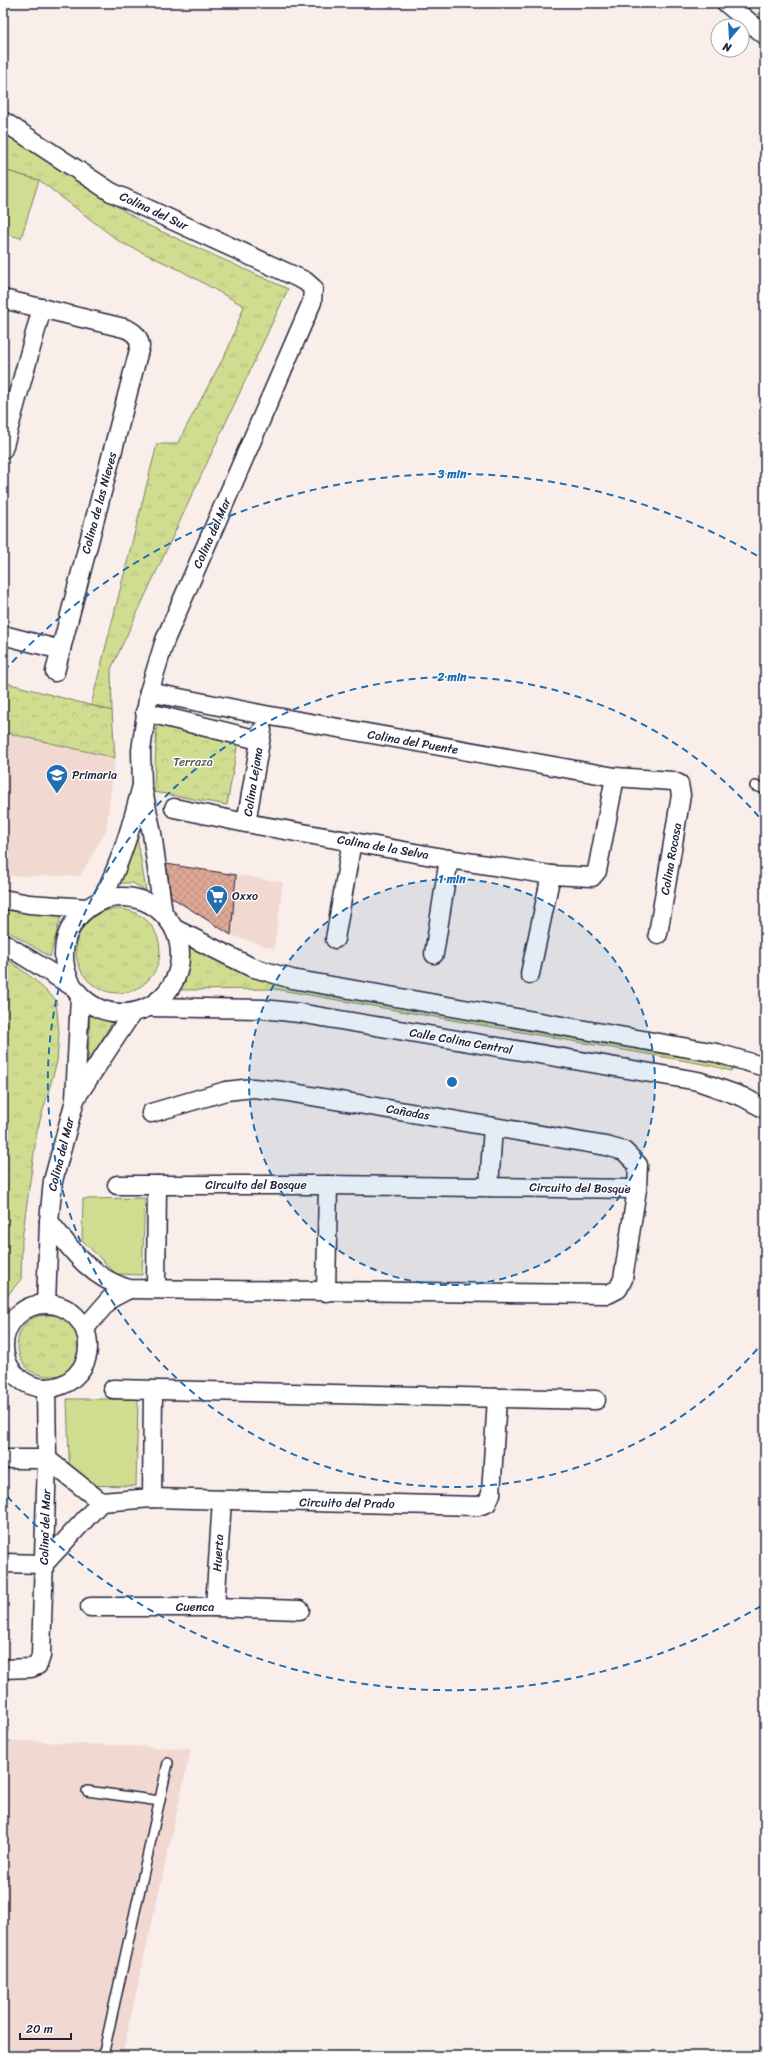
<svg xmlns="http://www.w3.org/2000/svg" width="768" height="2059" font-family="Sriracha,sans-serif">
<style>
.built{fill:#f1d9d1}
.grass{fill:url(#grass-tufts);stroke:#798066}
.park{fill:url(#park-crowns);stroke:#798066}
.garden{fill:#d0dd90;stroke:#798066}
.building{fill:url(#building-cross-hatch);stroke:#22223b}
.lines{fill:none;stroke-linecap:round;stroke-linejoin:round}
.lane-casing{stroke:#22223b;stroke-width:12}
.street-casing{stroke:#22223b;stroke-width:21}
.lane{stroke:#fff;stroke-width:9}
.street{stroke:#fff;stroke-width:18}
.ring{fill:none;stroke:#1f6fb2;stroke-width:2;stroke-dasharray:7 5}
.labels{text-anchor:middle;dominant-baseline:central;stroke-width:3;stroke-linejoin:round;paint-order:stroke}
.street-label{font-size:12px;fill:#22223b;stroke:#fff}
.park-label{font-size:12px;fill:#565a54;stroke:#fff}
.poi-label{font-size:12px;fill:#22223b;stroke:#fff;text-anchor:start}
.centre{fill:#1f6fb2;stroke:#fff;stroke-width:2}
.ring-label{font-size:12px;text-anchor:middle;font-weight:bold;fill:#1f6fb2;stroke:#fff;stroke-width:3;stroke-linejoin:round;paint-order:stroke}
</style>
<defs>
<pattern id="grass-tufts" width="24" height="20" patternUnits="userSpaceOnUse"><rect width="24" height="20" fill="#d0dd90"/><path d="M3 7l-1-3M5 7V3M7 7l1-3M15 17l-1-3M17 17v-4M19 17l1-3" fill="none" stroke="#b2bd7d"/></pattern>
<pattern id="park-crowns" width="20" height="18" patternUnits="userSpaceOnUse"><rect width="20" height="18" fill="#d0dd90"/><path d="M2 6a3 3 0 1 1 6 0M12 15a3 3 0 1 1 6 0" fill="none" stroke="#b2bd7d"/></pattern>
<pattern id="building-cross-hatch" width="8" height="8" patternUnits="userSpaceOnUse"><rect width="8" height="8" fill="#dfa896"/><path d="M0 0l8 8M0 8l8-8" fill="none" stroke="#bf9082"/></pattern>
</defs>
<rect width="100%" height="100%" fill="#f9eeea"/>
<filter id="ink" filterUnits="userSpaceOnUse"><feTurbulence type="fractalNoise" baseFrequency=".025" numOctaves="2"/><feDisplacementMap in="SourceGraphic" scale="8" xChannelSelector="R" yChannelSelector="G"/><feConvolveMatrix kernelMatrix="1 2 1 2 8 2 1 2 1" color-interpolation-filters="sRGB"/></filter>
<g filter="url(#ink)">
<!-- built -->
<g class="built">
<polygon points="3,732 115,758 106,831 80,876 3,876"/>
<polygon points="236,875 283,882 274,949 231,935"/>
<polygon points="3,1740 191,1749 122,2056 3,2056"/>
</g>
<!-- grass -->
<g class="grass">
<polygon points="3,130 63,172 145,224 288,289 111,669 112,711 91,705 157,444 177,444 228,349 244,306 180,270 120,242 39,180 3,170"/>
<polygon points="136,829 146,891 133,883 112,883"/>
<polygon points="3,907 62,912 50,957 3,928"/>
<circle cx="118" cy="951" r="42"/>
<polygon points="186,942 273,980 736,1062 731,1071 709,1065 275,989 176,990 189,964"/>
<polygon points="3,956 31,977 56,1000 59,1033 57,1062 37,1131 22,1239 21,1279 3,1301"/>
<polygon points="90,1014 101,1019 113,1021 88,1063"/>
<path d="M56 1315 72 1322 79 1330C82 1355 79 1377 48 1376 42 1376 32 1373 28 1369 12 1353 14 1324 38 1316 43 1315 50 1315 56 1315Z"/>
</g>
<!-- park -->
<g class="park">
<polygon points="3,682 112,711 115,758 3,732"/>
<polygon points="157,717 239,736 227,805 154,792"/>
</g>
<!-- garden -->
<g class="garden">
<polygon points="3,170 39,180 21,238 3,233"/>
<polygon points="145,1198 142,1275 116,1274 82,1240 83,1199"/>
<polygon points="67,1399 138,1399 136,1486 70,1485"/>
</g>
<!-- building -->
<polygon class="building" points="166,864 236,875 231,935 171,897"/>
<g class="lines">
<!-- lane casing -->
<g class="lane-casing">
<g id="lane">
<polyline points="755,786 765,789"/>
<polyline points="87,1791 160,1801"/>
<polyline points="103,2056 168,1763"/>
</g>
</g>
<!-- street casing -->
<g class="street-casing">
<g id="street">
<polyline points="726,3 765,35"/>
<polyline points="3,121 111,192 305,281 313,288 312,302 165,640 149,692 141,751 142,786 152,833 163,913"/>
<path d="M3 299 124 328C133 331 139 336 140 346L55 672"/>
<polyline points="3,449 42,308"/>
<polyline points="3,635 61,650"/>
<polyline points="149,692 265,715 615,777 672,781 679,784 681,795 658,934"/>
<polyline points="145,712 259,740"/>
<polyline points="174,808 246,823 449,859 551,875 592,877 597,871 615,777"/>
<polyline points="246,823 262,730"/>
<circle cx="122" cy="955" r="58"/>
<polyline points="3,899 29,904 87,908"/>
<path d="M101 901C120 865 131 828 141 789"/>
<polyline points="175,929 251,967 292,979 717,1053 765,1067"/>
<polyline points="335,939 352,841"/>
<polyline points="3,943 72,986"/>
<polyline points="434,954 449,859"/>
<polyline points="530,974 551,875"/>
<polyline points="150,1007 263,1009 299,1013 698,1081 743,1097 765,1109"/>
<polyline points="75,1099 132,1013"/>
<polyline points="117,1185 157,1185"/>
<polyline points="489,1187 493,1127"/>
<path d="M49 1221C72 1251 91 1278 129 1289L608 1294 618 1289 623 1279 637 1189 638 1165 624 1151 606 1146 282 1091 253 1088 226 1091 151 1113"/>
<polyline points="156,1289 157,1185 328,1185 637,1189"/>
<polyline points="326,1292 328,1185"/>
<polyline points="46,1304 49,1221 53,1181 75,1100 80,996"/>
<circle cx="46" cy="1346" r="42"/>
<polyline points="85,1328 110,1299 129,1289"/>
<polyline points="113,1389 596,1400"/>
<polyline points="3,1459 47,1459 101,1502 152,1498 478,1506 487,1503 491,1494 497,1398"/>
<polyline points="152,1498 153,1391"/>
<polyline points="3,1563 44,1564 101,1502"/>
<polyline points="90,1607 215,1607 300,1610"/>
<polyline points="215,1607 222,1500"/>
<polyline points="3,1669 31,1668 38,1665 41,1656 47,1459 46,1388"/>
</g>
</g>
<!-- lane -->
<use href="#lane" class="lane"/>
<!-- street -->
<use href="#street" class="street"/>
</g>
</g>
<!-- distance rings -->
<circle cx="452" cy="1082" r="203" fill="#1f6fb2" fill-opacity=".12"/>
<g class="ring">
<circle cx="452" cy="1082" r="203"/>
<path d="M765 1340A405 405 0 1 1 765 824"/>
<path d="M761 1606A608 608 0 0 1 4 1493M4 671A608 608 0 0 1 761 558"/>
</g>
<!-- icons -->
<defs>
<g id="school-pin" transform="scale(1.15)"><path d="M0 17L-7.5 6A9.5 9.5 0 1 1 7.5 6Z" fill="#1f6fb2" stroke="#fff"/><path d="M0-5L7-2L0 1L-7-2ZM-4 1L0 2.5L4 1V4Q0 6-4 4Z" fill="#fff"/></g>
<g id="supermarket-pin" transform="scale(1.15)"><path d="M0 17L-7.5 6A9.5 9.5 0 1 1 7.5 6Z" fill="#1f6fb2" stroke="#fff"/><path d="M-6-5.5h2.5l.6 2H6L4.5 2H-2.5L-4.4-4H-6ZM-1.5 3.2a1.3 1.3 0 1 0 .1 0ZM3 3.2a1.3 1.3 0 1 0 .1 0Z" fill="#fff"/></g>
</defs>
<g fill-rule="evenodd">
<use href="#school-pin" x="57" y="775"/>
<use href="#supermarket-pin" x="217" y="896"/>
</g>
<g class="labels">
<!-- street labels -->
<g class="street-label">
<text transform="translate(154 211) rotate(25)">Colina del Sur</text>
<text transform="translate(99 503) rotate(-75)">Colina de las Nieves</text>
<text transform="translate(212 533) rotate(-66)">Colina del Mar</text>
<text transform="translate(413 742) rotate(10)">Colina del Puente</text>
<text transform="translate(253 782) rotate(-81)">Colina Lejana</text>
<text transform="translate(383 847) rotate(10)">Colina de la Selva</text>
<text transform="translate(671 859) rotate(-80)">Colina Rocosa</text>
<text transform="translate(461 1041) rotate(10)">Calle Colina Central</text>
<text transform="translate(408 1112) rotate(10)">Cañadas</text>
<text transform="translate(61 1154) rotate(-76)">Colina del Mar</text>
<text x="256" y="1185">Circuito del Bosque</text>
<text transform="translate(580 1188) rotate(1)">Circuito del Bosque</text>
<text transform="translate(347 1503) rotate(1)">Circuito del Prado</text>
<text transform="translate(45 1527) rotate(-88)">Colina del Mar</text>
<text transform="translate(218 1553) rotate(-87)">Huerta</text>
<text x="195" y="1607">Cuenca</text>
</g>
<!-- park labels -->
<g class="park-label">
<text x="193" y="762">Terraza</text>
</g>
<!-- poi labels -->
<g class="poi-label">
<text x="72" y="775">Primaria</text>
<text x="232" y="896">Oxxo</text>
</g>
</g>
<circle cx="452" cy="1082" r="6" class="centre"/>
<g class="ring-label">
<text x="452" y="478">3 min</text>
<text x="452" y="681">2 min</text>
<text x="452" y="883">1 min</text>
</g>
<!-- margin -->
<rect width="768" height="2059" fill="none" stroke="#fff" stroke-width="16"/>
<rect x="8" y="8" width="752" height="2043" fill="none" stroke="#22223b" stroke-width="1.5" filter="url(#ink)"/>
<!-- north arrow -->
<g transform="translate(730 38) rotate(198)"><circle r="19" fill="#ffffff" stroke="#a7a7b1"/>
<path d="M0-3L7 15L0 10L-7 15Z" fill="#1f6fb2"/>
<text y="-6" font-size="11" font-weight="bold" text-anchor="middle" fill="#22223b">N</text>
</g>
<!-- scale -->
<path d="M20 2033v6h51v-6" fill="none" stroke="#22223b" stroke-width="2"/>
<text x="26" y="2033" font-size="12" fill="#22223b" stroke="#ffffff" stroke-width="3" paint-order="stroke">20 m</text>
</svg>
